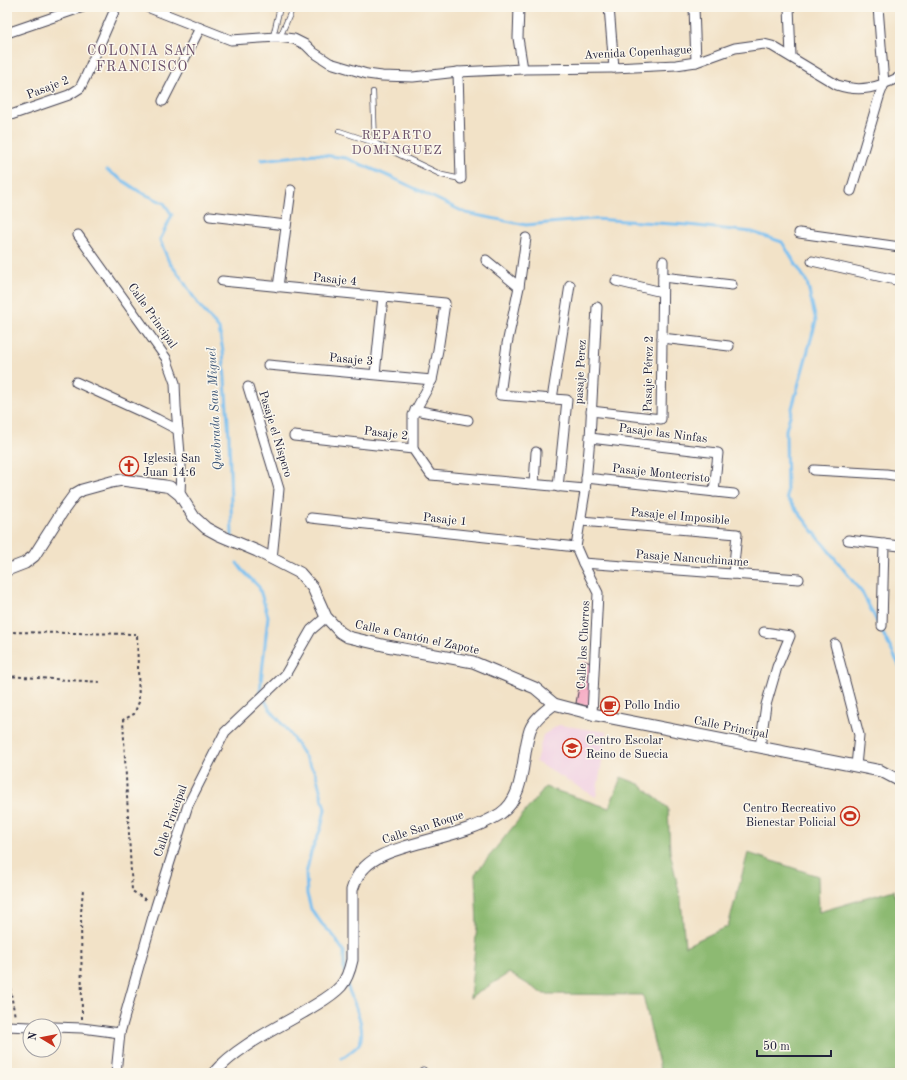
<svg xmlns="http://www.w3.org/2000/svg" width="907" height="1080" font-family="'Old Standard TT',serif">
<style>
.built{fill:#f1d0e3}
.forest{fill:#8dba72;stroke:#586e56}
.lines{fill:none;stroke-linecap:round;stroke-linejoin:round}
.stream{stroke:#79bff0;stroke-width:3}
.building{fill:#f5a8c2}
.service-casing{stroke:#413f50;stroke-width:6}
.pedestrian-casing{stroke:#413f50;stroke-width:9}
.minor-casing{stroke:#413f50;stroke-width:11}
.tertiary-casing{stroke:#413f50;stroke-width:13}
.path{stroke:#413f50;stroke-width:2;stroke-dasharray:3 3;stroke-linecap:butt}
.service{stroke:#fff;stroke-width:4.5}
.pedestrian{stroke:#fff;stroke-width:7}
.minor{stroke:#fff;stroke-width:9}
.tertiary{stroke:#fff;stroke-width:11}
.labels{text-anchor:middle;dominant-baseline:central;stroke-width:3;stroke-linejoin:round;paint-order:stroke}
.street-label{font-size:12px;fill:#22223b;stroke:#fbf7ec}
.poi-label{font-size:12px;fill:#22223b;stroke:#fbf7ec;text-anchor:start}
.neighbourhood-label{font-size:13px;letter-spacing:1px;fill:#6c516a;stroke:#fbf7ec}
.water-label{font-size:13px;font-style:italic;fill:#40597a;stroke:#fbf7ec}
.quarter-label{font-size:14px;letter-spacing:1px;fill:#6c516a;stroke:#fbf7ec}
</style>
<rect width="100%" height="100%" fill="#fbf7ec"/>
<filter id="ink" filterUnits="userSpaceOnUse"><feTurbulence type="fractalNoise" baseFrequency=".025" numOctaves="2"/><feDisplacementMap in="SourceGraphic" scale="8" xChannelSelector="R" yChannelSelector="G"/><feConvolveMatrix kernelMatrix="1 2 1 2 8 2 1 2 1" color-interpolation-filters="sRGB"/></filter>
<filter id="wash" filterUnits="userSpaceOnUse"><feTurbulence type="fractalNoise" baseFrequency=".012" numOctaves="4" result="noise"/><feDisplacementMap in="SourceGraphic" scale="16" xChannelSelector="R" yChannelSelector="G"/><feGaussianBlur stdDeviation="0.9" result="paint"/><feColorMatrix in="noise" values="0 0 0 0 0 0 0 0 0 0 0 0 0 0 0 0 0 1.4 0 .05"/><feComposite in="paint" operator="in"/></filter>
<g filter="url(#wash)">
<rect width="100%" height="100%" fill="#f2e2c7"/>
<!-- built -->
<polygon class="built" points="559,725 607,732 596,797 536,762 543,735"/>
<!-- forest -->
<polygon class="forest" points="621,777 639,784 668,808 670,852 681,900 685,946 728,926 748,853 818,876 819,912 894,890 900,922 900,1073 661,1073 643,995 544,994 509,973 470,998 477,926 475,874 545,787 609,808"/>
<g class="lines">
<!-- stream -->
<g class="stream">
<polyline points="261,159 262,160 315,154 346,158 393,178 466,213 526,225 594,219 688,225 752,232 782,242 807,282 816,321 786,430 787,498 863,594 900,667"/>
<polyline points="107,170 140,192 164,203 172,215 160,240 169,262 180,276 198,304 219,329 223,351 229,437 232,536"/>
<polyline points="237,563 242,570 259,587 268,616 260,692 270,709 290,734 316,774 325,809 321,828 311,852 306,874 307,894 311,909 322,924 333,935 344,952 344,972"/>
<path d="M342 1058C347 1054 356 1049 359 1044 368 1030 352 999 347 985"/>
</g>
</g>
<g id="blocks">
<!-- building -->
<g class="building">
<polygon points="584,661 595,664 593,708 576,703"/>
<polygon points="602,700 614,702 612,711 601,709"/>
</g>
</g>
</g>
<g filter="url(#ink)">
<use href="#blocks" fill-opacity="0" stroke="#413f50" stroke-width="1"/>
<g class="lines">
<!-- service casing -->
<g class="service-casing">
<g id="service">
<polyline points="273,37 280,7"/>
<polyline points="280,37 293,7"/>
<polyline points="373,92 375,143"/>
<polyline points="339,131 375,143 442,175 461,179"/>
</g>
</g>
<!-- pedestrian casing -->
<g class="pedestrian-casing">
<polyline id="pedestrian" points="423,1071 424,1073"/>
</g>
<!-- minor casing -->
<g class="minor-casing">
<g id="minor">
<path d="M147 7 231 40 277 37 294 39 306 45 313 52 330 63 367 74 382 76 413 77 458 72 523 69 614 68 676 65 696 62 735 48 764 44 772 46 837 85C861 93 878 87 900 77"/>
<polyline points="519,7 518,38 523,69"/>
<polyline points="609,7 614,68"/>
<polyline points="694,7 696,62"/>
<polyline points="789,7 791,56"/>
<polyline points="7,33 83,7"/>
<polyline points="458,72 461,179"/>
<polyline points="163,101 200,28"/>
<polyline points="8,116 69,95 80,88 86,76 116,7"/>
<polyline points="851,191 880,94 884,84 878,7"/>
<polyline points="210,216 286,225"/>
<polyline points="799,233 900,247"/>
<polyline points="78,235 166,358 175,383 176,407 181,466 180,495"/>
<polyline points="526,238 519,287 507,344 500,395 567,400 558,487"/>
<polyline points="486,260 519,287"/>
<polyline points="812,261 900,281"/>
<polyline points="663,277 732,285"/>
<polyline points="222,281 445,303 438,350 432,380 413,415 413,449"/>
<polyline points="616,281 662,292"/>
<polyline points="278,287 291,190"/>
<polyline points="662,338 729,346"/>
<polyline points="268,365 432,380"/>
<polyline points="375,374 383,297"/>
<polyline points="76,382 157,419 178,430"/>
<polyline points="248,387 279,489 272,559"/>
<polyline points="552,399 570,285"/>
<polyline points="415,410 468,420"/>
<polyline points="591,411 661,419 663,261"/>
<polyline points="294,436 413,449 431,475 585,489"/>
<polyline points="590,438 718,453 714,492"/>
<polyline points="814,470 886,474 900,476"/>
<polyline points="586,478 734,494"/>
<polyline points="534,484 536,452"/>
<polyline points="311,518 576,547"/>
<polyline points="581,521 737,534 733,574"/>
<polyline points="848,540 900,546"/>
<polyline points="583,563 799,579"/>
<polyline points="882,626 884,544"/>
<polyline points="835,644 859,735 856,766"/>
<polyline points="592,714 598,593 583,563 576,547 585,492 590,438 597,307"/>
<polyline points="760,747 766,705 777,667 790,636 764,632"/>
<polyline points="7,1026 30,1027"/>
<polyline points="54,1027 82,1028 120,1033"/>
<polyline points="116,1073 120,1033 156,906 188,805 225,732 285,675 311,630 326,617"/>
</g>
</g>
<!-- tertiary casing -->
<g class="tertiary-casing">
<g id="tertiary">
<polyline points="7,570 25,563 34,556 64,509 75,494 82,490 111,482 122,480 165,486 170,487 180,495 194,517 206,528 219,535 257,551 300,573 313,588 326,617 340,632 348,637 387,646 473,662 535,688 554,704 592,714 881,771 900,781"/>
<path d="M214 1073C237 1046 279 1027 309 1009 320 1002 332 996 341 986 347 979 350 969 352 960V890C355 881 358 873 365 867 377 855 393 851 408 846 438 837 473 831 500 814 526 797 521 757 530 730 534 719 545 711 554 704"/>
</g>
</g>
<!-- path -->
<g class="path">
<polyline points="7,632 137,634 139,702 134,714 123,720 132,891 148,901"/>
<polyline points="7,676 100,682"/>
<polyline points="7,970 15,1017"/>
<polyline points="82,1019 81,913 83,889"/>
</g>
<!-- service -->
<use href="#service" class="service"/>
<!-- pedestrian -->
<use href="#pedestrian" class="pedestrian"/>
<!-- minor -->
<use href="#minor" class="minor"/>
<!-- tertiary -->
<use href="#tertiary" class="tertiary"/>
</g>
</g>
<!-- icons -->
<defs>
<g id="church-ring" transform="scale(1)"><circle r="9.5" fill="#fbf7ec" stroke="#c8321e" stroke-width="1.5"/><path d="M-1.2-6h2.4v3.5h3.3v2.4h-3.3V6h-2.4V-.1h-3.3v-2.4h3.3Z" fill="#c8321e"/></g>
<g id="cafe-ring" transform="scale(1)"><circle r="9.5" fill="#fbf7ec" stroke="#c8321e" stroke-width="1.5"/><path d="M-5.5-4.5H6V0H3Q3 3.5 0 3.5H-2.5Q-5.5 3.5-5.5 0ZM3-3.2v2h1.7v-2ZM-6 4.5H4V6H-6Z" fill="#c8321e"/></g>
<g id="school-ring" transform="scale(1)"><circle r="9.5" fill="#fbf7ec" stroke="#c8321e" stroke-width="1.5"/><path d="M0-5L7-2L0 1L-7-2ZM-4 1L0 2.5L4 1V4Q0 6-4 4Z" fill="#c8321e"/></g>
<g id="stadium-ring" transform="scale(1)"><circle r="9.5" fill="#fbf7ec" stroke="#c8321e" stroke-width="1.5"/><path d="M0-5a6.5 5 0 1 0 0 10a6.5 5 0 1 0 0-10ZM-3.5-1.8h7v3.6h-7Z" fill="#c8321e"/></g>
</defs>
<g fill-rule="evenodd">
<use href="#church-ring" x="129" y="466"/>
<use href="#cafe-ring" x="610" y="706"/>
<use href="#school-ring" x="572" y="748"/>
<use href="#stadium-ring" x="850" y="816"/>
</g>
<g class="labels">
<!-- street labels -->
<g class="street-label">
<text transform="translate(638 53) rotate(-3)">Avenida Copenhague</text>
<text transform="translate(48 88) rotate(-21)">Pasaje 2</text>
<text transform="translate(335 280) rotate(6)">Pasaje 4</text>
<text transform="translate(152 316) rotate(55)">Calle Principal</text>
<text transform="translate(351 360) rotate(5)">Pasaje 3</text>
<text transform="translate(581 372) rotate(-87)">pasaje Perez</text>
<text transform="translate(649 374) rotate(-89)">Pasaje Pérez 2</text>
<text transform="translate(275 434) rotate(73)">Pasaje el Níspero</text>
<text transform="translate(386 434) rotate(7)">Pasaje 2</text>
<text transform="translate(663 434) rotate(7)">Pasaje las Ninfas</text>
<text transform="translate(661 474) rotate(6)">Pasaje Montecristo</text>
<text transform="translate(680 517) rotate(5)">Pasaje el Imposible</text>
<text transform="translate(445 520) rotate(6)">Pasaje 1</text>
<text transform="translate(692 559) rotate(4)">Pasaje Nancuchiname</text>
<text transform="translate(417 638) rotate(12)">Calle a Cantón el Zapote</text>
<text transform="translate(584 645) rotate(-87)">Calle los Chorros</text>
<text transform="translate(731 728) rotate(11)">Calle Principal</text>
<text transform="translate(171 821) rotate(-70)">Calle Principal</text>
<text transform="translate(423 828) rotate(-18)">Calle San Roque</text>
</g>
<!-- poi labels -->
<g class="poi-label">
<text x="143" y="459">Iglesia San<tspan x="143" dy="14">Juan 14:6</tspan></text>
<text x="624" y="706">Pollo Indio</text>
<text x="586" y="741">Centro Escolar<tspan x="586" dy="14">Reino de Suecia</tspan></text>
<text x="836" y="809" text-anchor="end">Centro Recreativo<tspan x="836" dy="14">Bienestar Policial</tspan></text>
</g>
<!-- neighbourhood labels -->
<g class="neighbourhood-label">
<text x="397" y="135">REPARTO<tspan x="397" dy="15">DOMINGUEZ</tspan></text>
</g>
<!-- water labels -->
<g class="water-label">
<text transform="translate(215 409) rotate(-93)">Quebrada San Miguel</text>
</g>
<!-- quarter labels -->
<g class="quarter-label">
<text x="142" y="51">COLONIA SAN<tspan x="142" dy="16">FRANCISCO</tspan></text>
</g>
</g>
<!-- margin -->
<rect width="907" height="1080" fill="none" stroke="#fbf7ec" stroke-width="24"/>
<!-- north arrow -->
<g transform="translate(42 1038) rotate(280)"><circle r="19" fill="#fbf7ec" stroke="#a4a2a5"/>
<path d="M0-3L7 15L0 10L-7 15Z" fill="#c8321e"/>
<text y="-6" font-size="11" font-weight="bold" text-anchor="middle" fill="#22223b">N</text>
</g>
<!-- scale -->
<path d="M757 1050v6h74v-6" fill="none" stroke="#22223b" stroke-width="2"/>
<text x="763" y="1050" font-size="12" fill="#22223b" stroke="#fbf7ec" stroke-width="3" paint-order="stroke">50 m</text>
</svg>
